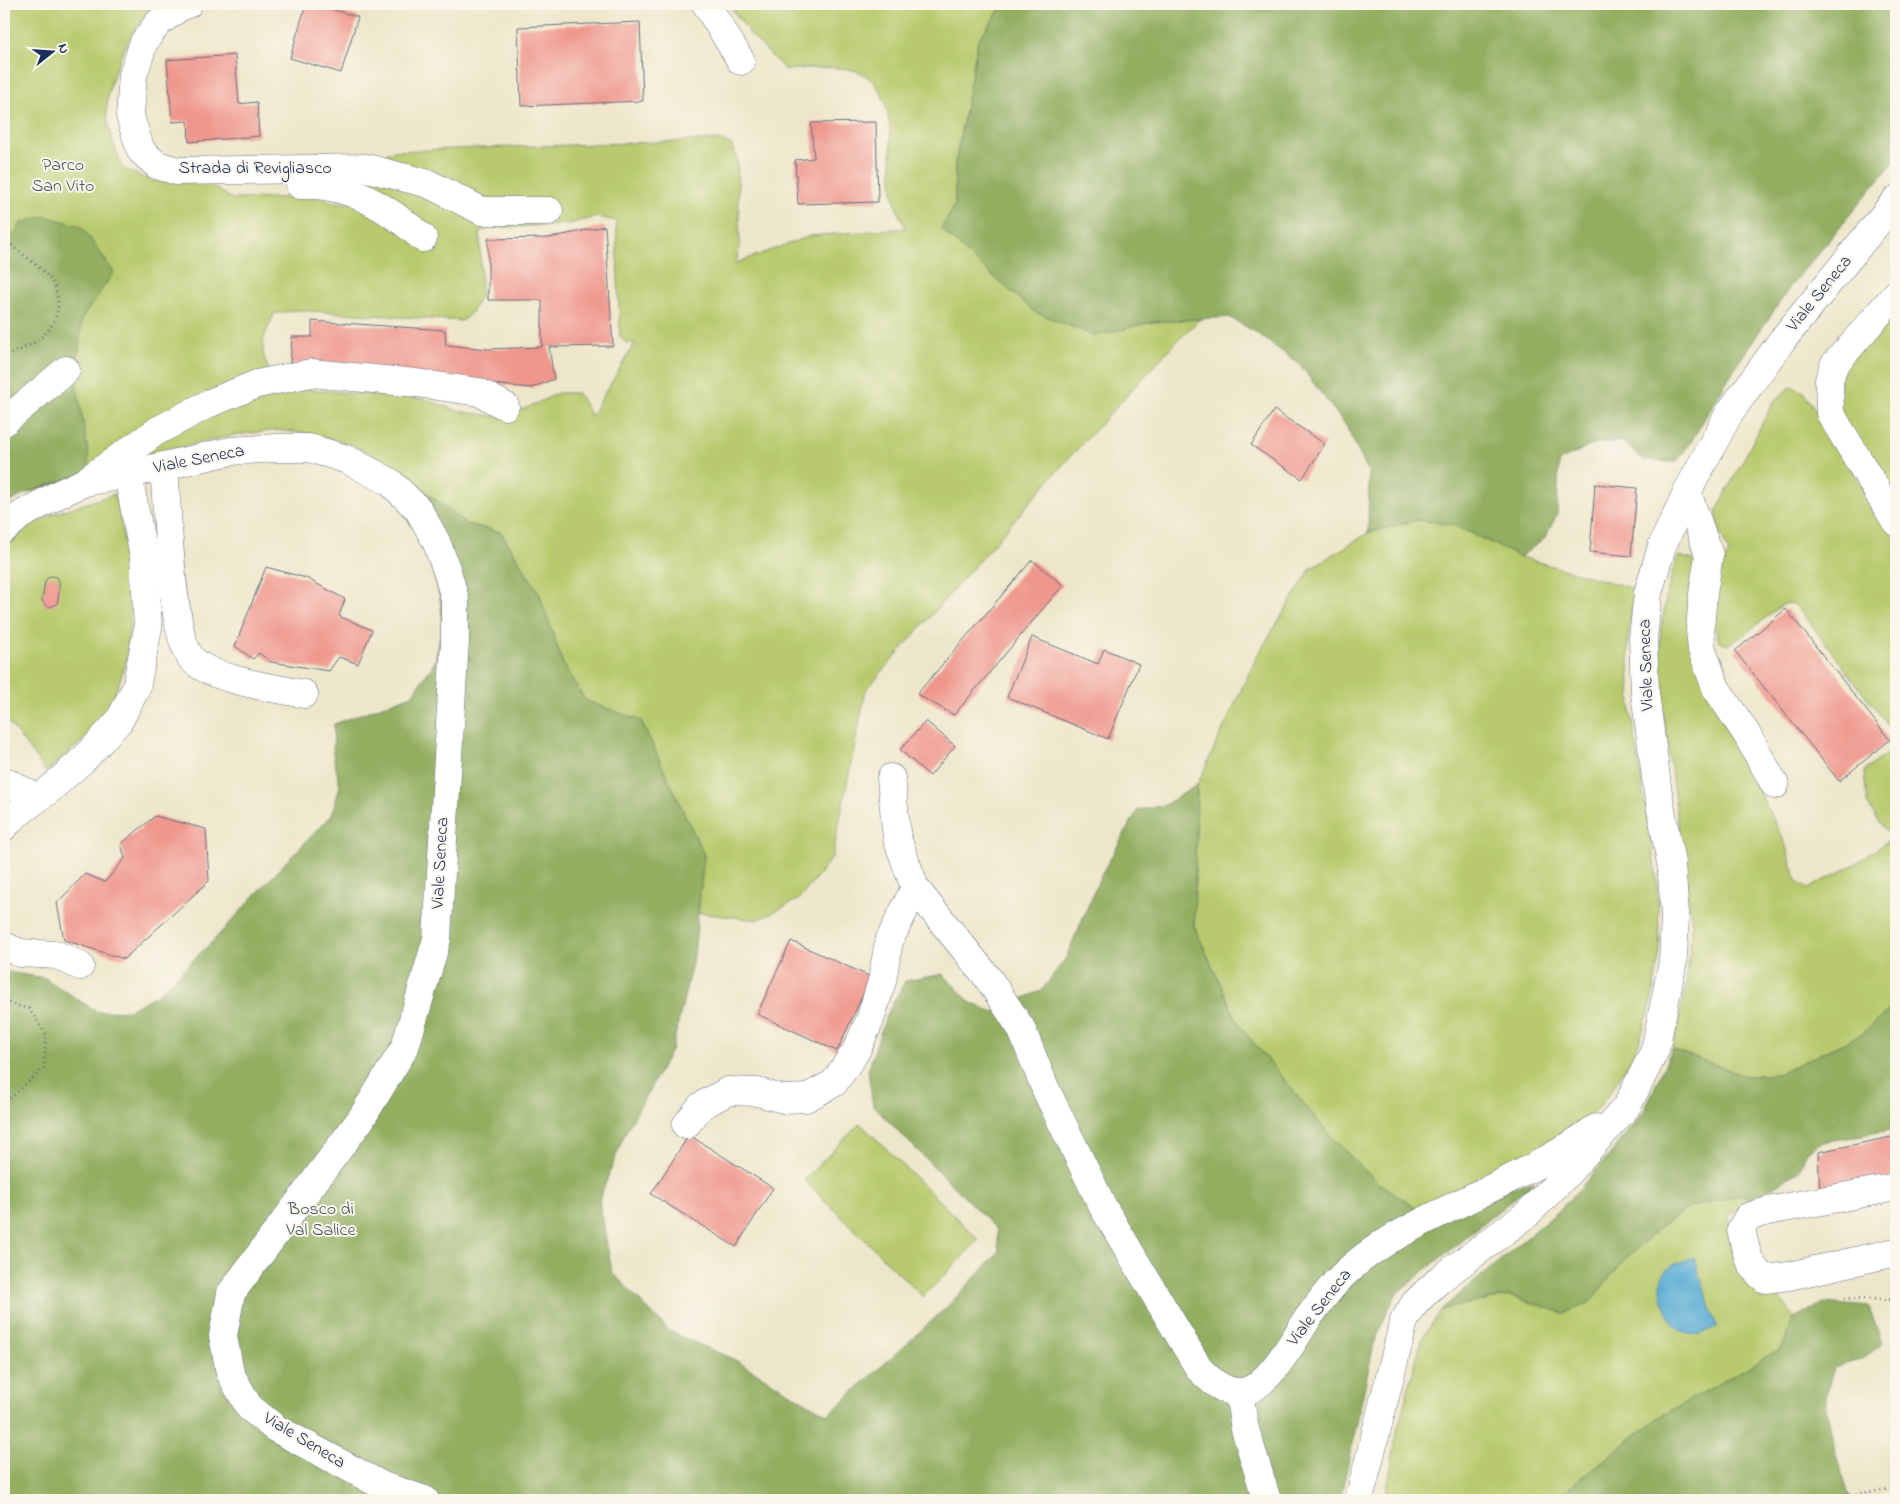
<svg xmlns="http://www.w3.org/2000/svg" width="1900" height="1504" font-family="'Indie Flower',sans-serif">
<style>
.green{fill:#b8ca6d;stroke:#6a7c66;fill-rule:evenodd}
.forest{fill:#92ae60;stroke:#566e5f}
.water{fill:#58acd4;stroke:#3a6e99}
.building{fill:#ef978d}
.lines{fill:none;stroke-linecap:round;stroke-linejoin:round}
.minor-casing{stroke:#656f83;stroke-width:29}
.path{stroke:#656f83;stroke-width:3;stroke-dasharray:1 4;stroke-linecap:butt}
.minor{stroke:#fff;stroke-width:28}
.labels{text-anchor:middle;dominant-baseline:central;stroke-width:4;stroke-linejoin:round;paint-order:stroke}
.park-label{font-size:18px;fill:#425662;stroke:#fbf7ec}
.street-label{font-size:18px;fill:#1b2f5e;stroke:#fbf7ec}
</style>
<rect width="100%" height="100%" fill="#fbf7ec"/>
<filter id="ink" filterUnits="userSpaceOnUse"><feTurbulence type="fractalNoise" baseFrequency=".02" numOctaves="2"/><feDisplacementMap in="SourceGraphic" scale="10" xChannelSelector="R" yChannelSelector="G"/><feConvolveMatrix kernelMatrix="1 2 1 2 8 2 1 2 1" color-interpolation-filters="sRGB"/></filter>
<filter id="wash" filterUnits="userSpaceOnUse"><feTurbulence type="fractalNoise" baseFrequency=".0096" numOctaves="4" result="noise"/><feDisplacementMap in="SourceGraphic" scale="20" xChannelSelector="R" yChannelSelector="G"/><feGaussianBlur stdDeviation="1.12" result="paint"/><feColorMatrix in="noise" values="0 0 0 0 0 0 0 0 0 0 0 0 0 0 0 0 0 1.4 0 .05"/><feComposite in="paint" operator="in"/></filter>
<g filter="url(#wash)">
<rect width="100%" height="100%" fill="#eee6c9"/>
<!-- green -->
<g class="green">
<path d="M4 4H154C131 30 104 80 107 116 109 134 117 152 122 168L152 181 197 179 217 189 232 199 321 197 333 202 350 203 370 185 380 156 392 151 719 140 731 144 737 159 740 243 736 263 810 236 906 228C900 218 896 208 894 196 886 152 905 71 839 68 821 67 803 69 785 70L752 36 728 4H1004L978 40 955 165V205L941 229 970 256 1035 312 1095 336 1152 322 1200 319 1176 342 1059 469 866 690 832 858 799 899 758 920 698 913 704 855 641 721 585 701 563 664 539 593 501 532 466 524 384 460 349 444 311 434 277 430 235 435 144 456 24 494 4 506ZM597 217 616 221 620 336 626 343H635L591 416 578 393H558L529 407 499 417 458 411 425 399 290 388C275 382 263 365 263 348 262 338 270 324 274 314L295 310 462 321 471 313 481 295 480 232 490 228 569 224Z"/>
<polygon points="1896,311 1896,509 1839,411 1841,367"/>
<polygon points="1792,386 1804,392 1896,540 1896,736 1798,607 1791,603 1782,605 1745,634 1727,645 1719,640 1712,619 1719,574 1729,552 1720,532 1716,512 1774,401"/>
<polygon points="115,494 122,528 131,614 126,662 114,697 101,725 46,772 4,716 4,548 33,523 55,513"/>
<polygon points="1416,520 1454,525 1520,557 1634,589 1628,643 1631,710 1657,881 1660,951 1651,1006 1635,1054 1600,1107 1571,1133 1420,1210 1378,1183 1332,1138 1239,1025 1194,926 1197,785 1257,656 1311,568 1368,533"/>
<polygon points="1679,556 1693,560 1699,566 1707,689 1785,843 1797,882 1808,889 1855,864 1895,836 1886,831 1867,804 1864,771 1896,747 1896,745 1896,1004 1861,1035 1777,1074 1745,1076 1672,1049 1686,988 1692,925 1658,675 1661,629 1666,598 1674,567"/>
<polygon points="860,1123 979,1240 923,1297 804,1180"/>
<path d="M1742 1194 1752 1200 1729 1215C1730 1240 1731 1274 1756 1287 1761 1290 1766 1290 1771 1293 1782 1298 1788 1308 1794 1318L1782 1348 1658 1418 1553 1500H1385L1398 1427 1422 1338 1442 1309 1509 1296 1564 1313 1589 1303 1623 1261 1664 1224 1690 1207Z"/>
</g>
<!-- forest -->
<g class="forest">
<polygon points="1004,4 1896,4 1896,159 1790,287 1734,369 1689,445 1676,462 1644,460 1622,441 1596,443 1559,461 1557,514 1545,538 1520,557 1454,525 1416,520 1368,533 1369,473 1346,426 1300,365 1257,333 1229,317 1152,322 1095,336 1035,312 970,256 941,229 955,205 955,165 978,40"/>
<polygon points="45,216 81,226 114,272 82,318 76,381 88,450 89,471 24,494 4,506 4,251 21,223"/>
<polygon points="427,493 466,524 500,532 539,593 563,664 585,700 641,721 704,855 694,955 672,1049 625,1133 599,1200 612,1272 669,1331 735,1360 828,1415 947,1307 999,1252 997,1230 873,1106 868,1070 886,1016 905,981 943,974 972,1004 994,1012 1042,990 1066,958 1101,875 1138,810 1165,805 1197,785 1194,926 1239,1025 1332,1138 1378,1183 1420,1210 1534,1182 1397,1293 1388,1310 1374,1344 1340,1500 4,1500 4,973 8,972 45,978 97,1012 129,1010 158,994 213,941 285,863 332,815 340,786 333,754 334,724 412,695 435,662 442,628 441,604 434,571 423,542 404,515"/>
<polygon points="1896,1004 1896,1129 1822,1142 1807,1151 1799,1171 1752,1200 1742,1194 1690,1207 1664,1224 1623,1261 1589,1303 1564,1313 1509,1296 1442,1309 1561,1209 1608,1157 1644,1111 1672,1049 1745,1076 1777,1074 1861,1035"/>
<polygon points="1824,1303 1869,1307 1882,1343 1864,1359 1833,1367 1825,1403 1834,1445 1849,1496 1853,1500 1553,1500 1658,1418 1782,1348 1794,1318"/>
</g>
<!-- water -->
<path class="water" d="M1694 1257 1717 1328C1709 1331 1699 1336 1690 1334 1673 1332 1662 1305 1661 1289 1661 1284 1662 1278 1663 1273L1673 1265Z"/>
<g id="blocks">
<!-- building -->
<g class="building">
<polygon points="306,4 314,4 358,17 341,73 290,58"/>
<polygon points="640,22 643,101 521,106 518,27"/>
<polygon points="235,55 239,104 257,102 259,136 189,142 188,121 172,122 167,60"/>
<polygon points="876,122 878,202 798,204 795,160 814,158 811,123"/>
<polygon points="605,226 613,346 549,347 554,379 531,388 290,364 292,337 312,337 312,321 445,330 446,345 488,349 542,347 542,300 488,300 488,239 549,238"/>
<polygon points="1274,410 1325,444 1302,479 1251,445"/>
<polygon points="1595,484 1637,488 1631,556 1590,552"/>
<polygon points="1032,560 1063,585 954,715 917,694"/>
<polygon points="266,567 306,578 345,599 339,616 372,630 358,664 339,657 329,671 271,662 259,653 253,659 235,646"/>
<polygon points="52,576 57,577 59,581 59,593 57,604 49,607 45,605 42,600 45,582 48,577"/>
<polygon points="1786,609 1890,740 1839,781 1735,651"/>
<polygon points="1032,637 1098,664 1104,649 1139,664 1108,739 1007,697"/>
<polygon points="926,721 955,746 930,776 900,750"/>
<polygon points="155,816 206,829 209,881 124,959 64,940 57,903 85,874 105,882 125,858 121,844"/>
<polygon points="791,941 871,977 837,1051 757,1014"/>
<polygon points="689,1135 773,1188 736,1247 651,1194"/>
<polygon points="1896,1136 1896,1178 1820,1194 1818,1152"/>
</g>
</g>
</g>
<g filter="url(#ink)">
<use href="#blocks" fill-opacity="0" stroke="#656f83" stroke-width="1"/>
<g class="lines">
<!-- minor casing -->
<g class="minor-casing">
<g id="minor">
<polyline points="188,4 180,7 158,23 144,42 133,75 130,116 141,151 157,165 177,171 367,168 429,184 482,211 549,211"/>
<polyline points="706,4 741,61"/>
<path d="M300 185C348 182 388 208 423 238"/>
<polyline points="1896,294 1834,365 1829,380 1830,413 1896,522"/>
<polyline points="4,422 66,370"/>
<path d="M166 466 165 482C168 516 171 636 192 659 211 680 276 688 304 694"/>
<polyline points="90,478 157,431 210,403 257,384 311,373 416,383 479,392 505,406"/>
<polyline points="1687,492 1709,555 1703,594 1700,630 1702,650 1716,688 1746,733 1775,785"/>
<polyline points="4,529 21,515 61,493 85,482 128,474 231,451 276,448 309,448 346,459 390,482 418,509 436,541 447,571 455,599 455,641 437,939 405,1047 361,1119 231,1293 223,1336 230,1373 249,1407 275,1428 383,1486 425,1500"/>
<path d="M891 778 897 838 915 888 988 978 1021 1028 1046 1090 1103 1207 1200 1370C1211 1380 1221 1391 1238 1392 1265 1394 1295 1338 1308 1318 1319 1303 1331 1286 1344 1274 1372 1247 1406 1230 1440 1213 1492 1187 1549 1163 1596 1128"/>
<polyline points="4,781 38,798"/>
<polyline points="4,827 13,817 49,790 85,758 119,721 136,688 148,628 144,558 128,474"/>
<polyline points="4,946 20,953 57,955 80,966"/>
<polyline points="686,1125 701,1106 728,1091 757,1092 783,1099 806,1098 834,1083 856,1051 870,1020 882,981 889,941 915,888"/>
<path d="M1896 1187 1768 1211 1748 1217 1741 1229C1746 1250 1747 1265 1765 1279L1789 1276 1896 1252"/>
<polyline points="1239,1393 1245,1429 1267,1500"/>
<polyline points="1359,1500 1404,1321 1415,1303 1439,1280 1526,1215 1567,1174 1627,1106 1655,1050 1673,961 1675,914 1671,863 1658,793 1645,693 1643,638 1648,593 1662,546 1687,492 1730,412 1783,339 1896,200"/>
</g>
</g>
<!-- path -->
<g class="path">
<path d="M4 239C18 251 35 263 48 276 55 284 58 295 58 304 57 335 29 347 4 356"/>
<polyline points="4,1002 29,1009 46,1034 44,1068 13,1096 4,1102"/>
<polyline points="1844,1298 1896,1300"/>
<polyline points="1816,1500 1896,1488"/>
</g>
<!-- minor -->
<use href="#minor" class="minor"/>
</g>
</g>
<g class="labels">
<!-- park labels -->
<g class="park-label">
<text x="63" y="166">Parco<tspan x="63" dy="21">San Vito</tspan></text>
<text x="321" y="1210">Bosco di<tspan x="321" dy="21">Val Salice</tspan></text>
</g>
<!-- street labels -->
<g class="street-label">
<text x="255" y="169">Strada di Revigliasco</text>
<text transform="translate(1820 294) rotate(-51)">Viale Seneca</text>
<text transform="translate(199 460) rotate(-11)">Viale Seneca</text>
<text transform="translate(1647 665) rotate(-92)">Viale Seneca</text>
<text transform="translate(441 863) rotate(-87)">Viale Seneca</text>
<text transform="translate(1320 1308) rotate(-52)">Viale Seneca</text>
<text transform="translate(304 1441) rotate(31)">Viale Seneca</text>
</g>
</g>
<!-- margin -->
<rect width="1900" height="1504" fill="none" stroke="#fbf7ec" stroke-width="20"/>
<!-- north arrow -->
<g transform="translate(52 52) rotate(73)" stroke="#fbf7ec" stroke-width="4" paint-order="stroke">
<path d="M0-4L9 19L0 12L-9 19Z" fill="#1b2f5e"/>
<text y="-8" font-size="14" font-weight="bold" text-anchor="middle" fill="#1b2f5e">N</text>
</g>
</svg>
